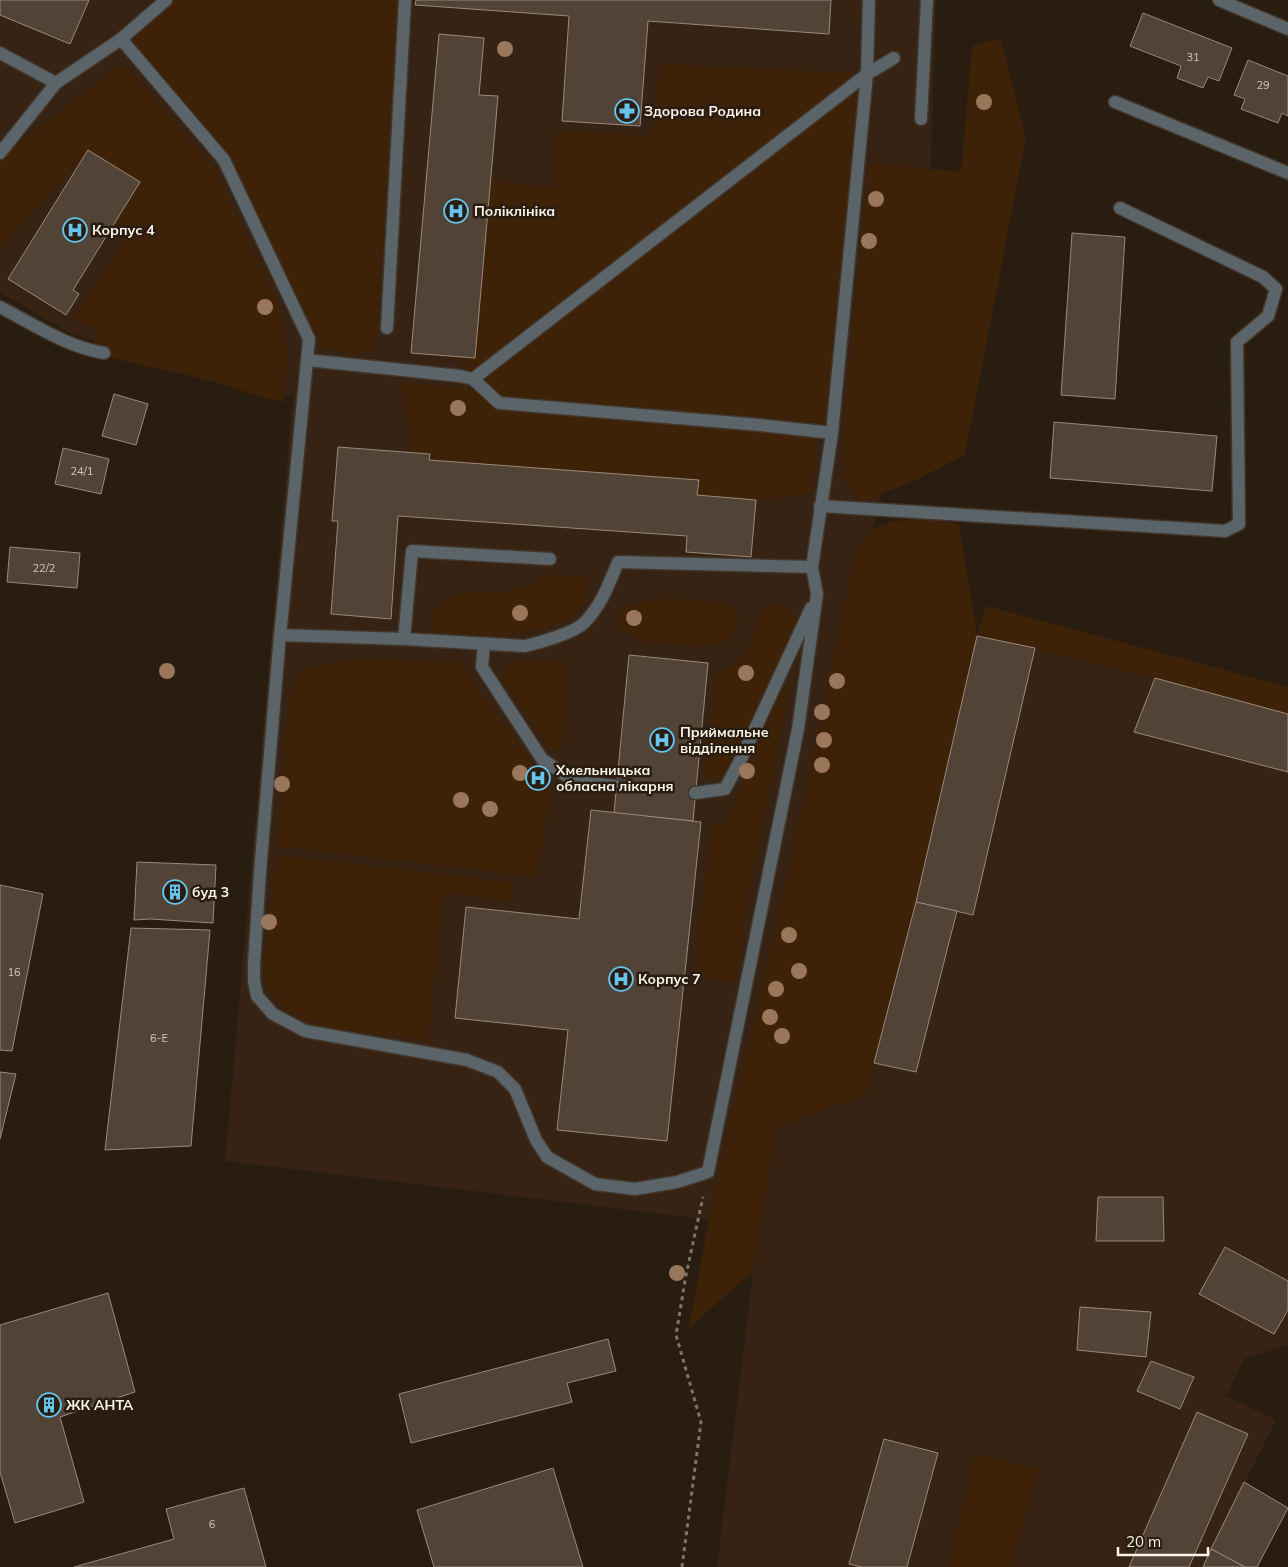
<svg xmlns="http://www.w3.org/2000/svg" width="1288" height="1567" font-family="Mulish,sans-serif">
<style>
.built{fill:#362314}
.green{fill:#3e2208}
.building{fill:#524337;stroke:#9a897c}
.lines{fill:none;stroke-linecap:round;stroke-linejoin:round}
.service-casing{stroke:#42362b;stroke-width:15}
.minor-casing{stroke:#42362b;stroke-width:15}
.path{stroke:#7f746a;stroke-width:3;stroke-dasharray:4 4;stroke-linecap:butt}
.service{stroke:#5b6468;stroke-width:12}
.minor{stroke:#5b6468;stroke-width:12}
.tree{fill:#9a775b}
.labels{text-anchor:middle;dominant-baseline:central;stroke-width:5;stroke-linejoin:round;paint-order:stroke}
.number-label{font-size:11px;fill:#d2c7be}
.poi-label{font-size:14px;font-weight:bold;fill:#fcf3eb;stroke:#291c11;text-anchor:start}
</style>
<rect width="100%" height="100%" fill="#291c11"/>
<!-- built -->
<g class="built">
<polygon points="0,0 936,0 927,285 719,1221 225,1161 293,396 71,334 0,292"/>
<polygon points="986,606 1288,687 1288,1345 1244,1359 1226,1396 1276,1420 1203,1567 717,1567 753,1271 777,1127 866,1094 916,902 977,636"/>
</g>
<!-- green -->
<g class="green">
<polygon points="175,0 400,0 375,351 353,355 321,347 229,155 131,38"/>
<polygon points="1001,39 1026,138 965,455 918,479 859,503 844,476 844,425 869,163 961,172 972,46"/>
<path d="M123 63 215 169 240 224 281 308 287 354 284 402C256 398 230 385 203 379 165 369 127 364 91 351L97 330 73 318 122 243 112 228 140 182 87 153 0 248V158Z"/>
<polygon points="660,64 867,74 832,433 499,403 460,376 477,179 553,188 557,130 652,136"/>
<polygon points="400,382 469,388 501,409 817,435 812,493 756,500 697,495 698,480 429,460 429,454 412,453"/>
<path d="M920 518 959 524 977 635 986 606 1288 687V714C1185 686 1081 658 977 636L916 902 866 1094 777 1127 753 1271 689 1328 714 1193 793 849 856 549 872 530 891 522Z"/>
<polygon points="545,574 590,577 582,605 568,621 519,635 454,636 435,633 430,615 446,599 466,591 502,592 534,585"/>
<polygon points="666,598 725,603 739,614 738,629 722,644 699,647 641,641 618,627 617,614 630,604"/>
<path d="M765 605H782L796 617 802 628 729 781 704 777 716 673C728 667 744 660 749 646 756 629 753 622 765 605Z"/>
<polygon points="362,658 460,663 551,788 537,877 276,846 289,699 295,679 308,668"/>
<polygon points="517,661 568,662 562,750 550,749 502,680 505,664"/>
<polygon points="784,684 790,688 750,889 735,984 695,976 711,824 725,825"/>
<polygon points="276,855 513,882 512,901 444,893 428,1041 320,1026 300,1017 285,1009 275,997 267,984 265,966"/>
<polygon points="975,1454 1039,1469 1011,1567 948,1567"/>
</g>
<!-- building -->
<g class="building">
<polygon points="0,0 89,0 70,44 0,15"/>
<polygon points="416,0 831,0 829,34 648,21 640,126 562,121 569,16 415,5"/>
<polygon points="1143,13 1232,48 1219,81 1208,77 1203,88 1177,78 1181,66 1130,46"/>
<polygon points="439,34 484,38 479,95 498,96 475,358 411,353"/>
<polygon points="1248,60 1288,76 1288,116 1282,113 1278,123 1241,109 1245,99 1234,95"/>
<polygon points="88,150 140,182 73,290 79,294 66,315 8,279"/>
<polygon points="1072,233 1125,237 1115,399 1061,395"/>
<polygon points="114,394 148,404 136,445 102,436"/>
<polygon points="1054,422 1217,436 1212,491 1050,478"/>
<polygon points="338,447 430,454 429,460 699,480 697,495 756,500 751,557 686,552 687,536 398,516 391,619 331,614 338,521 332,521"/>
<polygon points="63,448 109,459 101,494 55,484"/>
<polygon points="10,547 80,553 77,588 7,582"/>
<polygon points="977,636 1035,648 973,915 916,902"/>
<polygon points="629,655 708,663 693,821 614,813"/>
<polygon points="1155,678 1288,714 1288,772 1134,732"/>
<polygon points="591,810 701,822 667,1141 557,1130 568,1030 455,1018 466,907 579,919"/>
<polygon points="137,862 216,865 213,923 150,919 134,920"/>
<polygon points="0,885 43,894 12,1051 0,1050"/>
<polygon points="916,902 957,911 916,1072 874,1063"/>
<polygon points="131,928 210,930 191,1146 105,1150"/>
<polygon points="0,1072 16,1074 0,1139"/>
<polygon points="1098,1197 1163,1197 1164,1241 1096,1241"/>
<polygon points="1225,1247 1288,1281 1288,1310 1274,1334 1199,1294"/>
<polygon points="108,1293 135,1392 60,1417 84,1502 15,1523 0,1472 0,1325"/>
<polygon points="1080,1307 1151,1312 1146,1357 1077,1350"/>
<polygon points="608,1339 616,1371 567,1383 572,1402 411,1443 399,1394"/>
<polygon points="1151,1361 1194,1377 1180,1409 1137,1391"/>
<polygon points="1197,1412 1248,1434 1189,1567 1129,1567"/>
<polygon points="884,1439 938,1453 907,1567 862,1567 849,1564"/>
<polygon points="553,1468 583,1567 434,1567 417,1510"/>
<polygon points="1244,1482 1288,1508 1257,1567 1245,1567 1211,1549"/>
<polygon points="244,1488 266,1567 74,1567 174,1539 166,1509"/>
<polygon points="1211,1549 1245,1567 1203,1567"/>
</g>
<g class="lines">
<!-- service casing -->
<g class="service-casing">
<g id="service">
<polyline points="121,39 224,160 309,339 307,360 279,647 260,872 254,965 254,981 257,996 273,1014 305,1031 467,1060 498,1072 515,1089 536,1140 547,1157 595,1184 635,1189 677,1182 708,1172 798,729 817,594 812,567 832,433 867,74 473,379 460,376 307,360"/>
<polyline points="0,53 56,83 121,39 166,0"/>
<polyline points="867,74 869,0"/>
<polyline points="867,74 894,58"/>
<polyline points="1115,102 1288,173"/>
<polyline points="921,119 927,0"/>
<polyline points="0,153 56,83"/>
<path d="M0 307C33 324 67 347 104 353"/>
<polyline points="387,328 405,0"/>
<polyline points="473,379 499,403 760,425 832,433"/>
<polyline points="820,506 1225,531 1239,524 1237,342 1268,316 1276,289 1263,277 1120,208"/>
<path d="M280 635 404 639 525 646C539 643 574 633 584 623 601 606 609 584 618 562L812 567"/>
<polyline points="404,639 412,551 550,559"/>
<polyline points="484,644 482,667 542,759 574,781 616,786"/>
<polyline points="695,793 725,789 743,755 811,608"/>
</g>
</g>
<!-- minor casing -->
<g class="minor-casing">
<polyline id="minor" points="1219,0 1288,29"/>
</g>
<!-- path -->
<polyline class="path" points="682,1567 701,1422 676,1335 686,1275 703,1197"/>
<!-- service -->
<use href="#service" class="service"/>
<!-- minor -->
<use href="#minor" class="minor"/>
</g>
<!-- trees -->
<g class="tree">
<circle cx="505" cy="49" r="8"/>
<circle cx="984" cy="102" r="8"/>
<circle cx="876" cy="199" r="8"/>
<circle cx="869" cy="241" r="8"/>
<circle cx="265" cy="307" r="8"/>
<circle cx="458" cy="408" r="8"/>
<circle cx="520" cy="613" r="8"/>
<circle cx="634" cy="618" r="8"/>
<circle cx="167" cy="671" r="8"/>
<circle cx="746" cy="673" r="8"/>
<circle cx="837" cy="681" r="8"/>
<circle cx="822" cy="712" r="8"/>
<circle cx="824" cy="740" r="8"/>
<circle cx="822" cy="765" r="8"/>
<circle cx="747" cy="771" r="8"/>
<circle cx="520" cy="773" r="8"/>
<circle cx="282" cy="784" r="8"/>
<circle cx="461" cy="800" r="8"/>
<circle cx="490" cy="809" r="8"/>
<circle cx="269" cy="922" r="8"/>
<circle cx="789" cy="935" r="8"/>
<circle cx="799" cy="971" r="8"/>
<circle cx="776" cy="989" r="8"/>
<circle cx="770" cy="1017" r="8"/>
<circle cx="782" cy="1036" r="8"/>
<circle cx="677" cy="1273" r="8"/>
</g>
<!-- icons -->
<defs>
<g id="pharmacy-ring" transform="scale(1.25)"><circle r="9.5" fill="#291c11" stroke="#67c4ef" stroke-width="1.5"/><path d="M-2-6h4v4h4v4h-4v4h-4v-4h-4v-4h4Z" fill="#67c4ef"/></g>
<g id="hospital-ring" transform="scale(1.25)"><circle r="9.5" fill="#291c11" stroke="#67c4ef" stroke-width="1.5"/><path d="M-5-5h3v3.5h4V-5h3V5h-3V1.5h-4V5h-3Z" fill="#67c4ef"/></g>
<g id="building-ring" transform="scale(1.25)"><circle r="9.5" fill="#291c11" stroke="#67c4ef" stroke-width="1.5"/><path d="M-4-6H4V6H1V3H-1V6H-4ZM-2.5-4.3h1.7v1.8h-1.7ZM.8-4.3h1.7v1.8H.8ZM-2.5-1h1.7V.8h-1.7ZM.8-1h1.7V.8H.8Z" fill="#67c4ef"/></g>
</defs>
<g fill-rule="evenodd">
<use href="#pharmacy-ring" x="627" y="111"/>
<use href="#hospital-ring" x="456" y="211"/>
<use href="#hospital-ring" x="75" y="230"/>
<use href="#hospital-ring" x="662" y="740"/>
<use href="#hospital-ring" x="538" y="778"/>
<use href="#building-ring" x="175" y="892"/>
<use href="#hospital-ring" x="621" y="979"/>
<use href="#building-ring" x="49" y="1405"/>
</g>
<g class="labels">
<!-- number labels -->
<g class="number-label">
<text x="1193" y="57">31</text>
<text x="1263" y="85">29</text>
<text x="82" y="471">24/1</text>
<text x="44" y="568">22/2</text>
<text x="14" y="972">16</text>
<text x="159" y="1038">6-Е</text>
<text x="212" y="1524">6</text>
</g>
<!-- poi labels -->
<g class="poi-label">
<text x="644" y="111">Здорова Родина</text>
<text x="474" y="211">Поліклініка</text>
<text x="92" y="230">Корпус 4</text>
<text x="680" y="732">Приймальне<tspan x="680" dy="16">відділення</tspan></text>
<text x="556" y="770">Хмельницька<tspan x="556" dy="16">обласна лікарня</tspan></text>
<text x="192" y="892">буд 3</text>
<text x="638" y="979">Корпус 7</text>
<text x="66" y="1405">ЖК АНТА</text>
</g>
</g>
<!-- scale -->
<path d="M1118 1547v8h90v-8" fill="none" stroke="#fcf3eb" stroke-width="2.5"/>
<text x="1126" y="1547" font-size="15" fill="#fcf3eb" stroke="#291c11" stroke-width="4" paint-order="stroke">20 m</text>
</svg>
